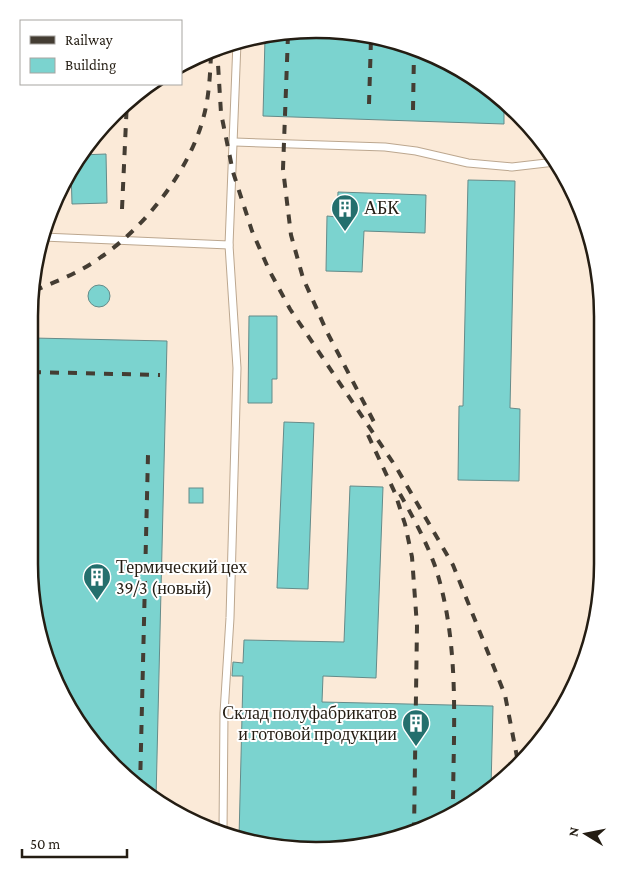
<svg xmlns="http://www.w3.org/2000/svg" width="631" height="879" font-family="'Crimson Pro',serif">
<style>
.built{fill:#fbead8}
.building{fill:#7bd3cf;stroke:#658b89}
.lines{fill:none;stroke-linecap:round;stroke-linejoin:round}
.service-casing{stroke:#bca78f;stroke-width:9}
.service{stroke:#fff;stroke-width:7}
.rail{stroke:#443d33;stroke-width:4;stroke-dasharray:9 9;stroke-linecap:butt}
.labels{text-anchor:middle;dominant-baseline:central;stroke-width:4;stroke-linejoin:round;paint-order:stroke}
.poi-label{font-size:18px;fill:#241d13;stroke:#fff;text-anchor:start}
.rim{fill:none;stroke:#241d13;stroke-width:2.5}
</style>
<rect width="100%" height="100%" fill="#fdf4ea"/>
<!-- built -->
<polygon class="built" points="335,29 443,58 531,127 573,189 600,278 602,582 573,691 504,779 425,828 353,848 260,845 189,821 127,779 77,723 39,638 29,563 34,259 67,172 127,100 154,84 181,84 181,68 224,44"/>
<!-- building -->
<g class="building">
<polygon points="335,29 443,58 504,106 504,124 263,116 265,38"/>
<polygon points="106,154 107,203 72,204 71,168 81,155"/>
<polygon points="468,180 515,181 510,408 520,409 519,481 458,480 459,406 463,406"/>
<polygon points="338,192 426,195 425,233 364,231 362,272 326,271 327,216 337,217"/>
<circle cx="99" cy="296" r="11"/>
<polygon points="249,316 277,316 277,379 272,379 272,403 248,403"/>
<polygon points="33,338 167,341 156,799 127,779 77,723 39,638 29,564"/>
<polygon points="284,422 314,423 308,589 277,588"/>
<polygon points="350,486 383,487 376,678 323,676 322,702 493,706 491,788 426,828 353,848 260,845 239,838 243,676 232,676 233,662 243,663 244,640 344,642"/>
<rect x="189" y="488" width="14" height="15"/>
</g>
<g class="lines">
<!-- service casing -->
<g class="service-casing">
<g id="service">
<polyline points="235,142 385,147 416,151 468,163 512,167 555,162"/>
<polyline points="43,237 229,245 237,42"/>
<polyline points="223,832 224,713 230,618 237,368 229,245"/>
</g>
</g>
<!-- service -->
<use href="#service" class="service"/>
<!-- rail -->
<g class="rail">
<polyline points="288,35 283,169 291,235 303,278 327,332 374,422"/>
<polyline points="217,48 221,113 233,172 252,231 269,270 290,309 396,467 453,565 505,695 518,762"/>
<polyline points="369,104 371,39"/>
<polyline points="413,110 414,51"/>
<polyline points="122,209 127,100"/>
<path d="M34 291C57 281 81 272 101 257 145 227 189 171 203 119 209 98 210 76 211 55"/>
<polyline points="32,372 160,375"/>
<polyline points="368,435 395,493 405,524 412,557 417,626 414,831"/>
<path d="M400 494C413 517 426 541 435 566 461 645 453 730 453 811"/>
<polyline points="33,597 37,454"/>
<polyline points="140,788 148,455"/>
</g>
</g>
<!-- icons -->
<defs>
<g id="building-pin" transform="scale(1.4375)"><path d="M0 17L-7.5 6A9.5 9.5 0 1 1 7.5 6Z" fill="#246f6d" stroke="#fff"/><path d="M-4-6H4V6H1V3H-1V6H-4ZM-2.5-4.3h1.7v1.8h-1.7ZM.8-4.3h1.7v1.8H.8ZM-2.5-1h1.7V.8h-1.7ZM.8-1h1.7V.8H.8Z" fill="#fff"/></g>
</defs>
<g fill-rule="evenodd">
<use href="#building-pin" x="345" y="208"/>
<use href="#building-pin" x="97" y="577"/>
<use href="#building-pin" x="416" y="723"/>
</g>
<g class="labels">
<!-- poi labels -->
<g class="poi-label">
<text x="364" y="208">АБК</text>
<text x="116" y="567">Термический цех<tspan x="116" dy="21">39/3 (новый)</tspan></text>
<text x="397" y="713" text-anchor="end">Склад полуфабрикатов<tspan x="397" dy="21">и готовой продукции</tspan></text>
</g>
</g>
<!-- crop -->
<path d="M0 0H631V879H0ZM316 38H316A278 278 0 0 1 594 316V564A278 278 0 0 1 316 842H316A278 278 0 0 1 38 564V316A278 278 0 0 1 316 38Z" fill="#fff" fill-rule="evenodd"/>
<path class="rim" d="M316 38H316A278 278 0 0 1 594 316V564A278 278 0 0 1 316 842H316A278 278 0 0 1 38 564V316A278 278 0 0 1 316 38Z"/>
<!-- legend -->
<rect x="20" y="20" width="162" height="65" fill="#ffffff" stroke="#a7a5a1"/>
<rect x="30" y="36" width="25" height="8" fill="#443d33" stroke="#a7a5a1"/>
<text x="65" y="45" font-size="15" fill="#241d13">Railway</text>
<rect x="30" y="58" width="25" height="15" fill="#7bd3cf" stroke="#a7a5a1"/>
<text x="65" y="70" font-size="15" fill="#241d13">Building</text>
<!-- north arrow -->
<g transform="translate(586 834) rotate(280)" stroke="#ffffff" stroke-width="4" paint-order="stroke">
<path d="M0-4L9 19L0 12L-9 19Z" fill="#241d13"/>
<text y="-8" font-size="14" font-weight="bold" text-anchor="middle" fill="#241d13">N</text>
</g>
<!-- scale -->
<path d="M22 849v8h105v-8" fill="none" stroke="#241d13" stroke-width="2.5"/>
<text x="30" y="849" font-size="15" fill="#241d13" stroke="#ffffff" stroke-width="4" paint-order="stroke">50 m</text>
</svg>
